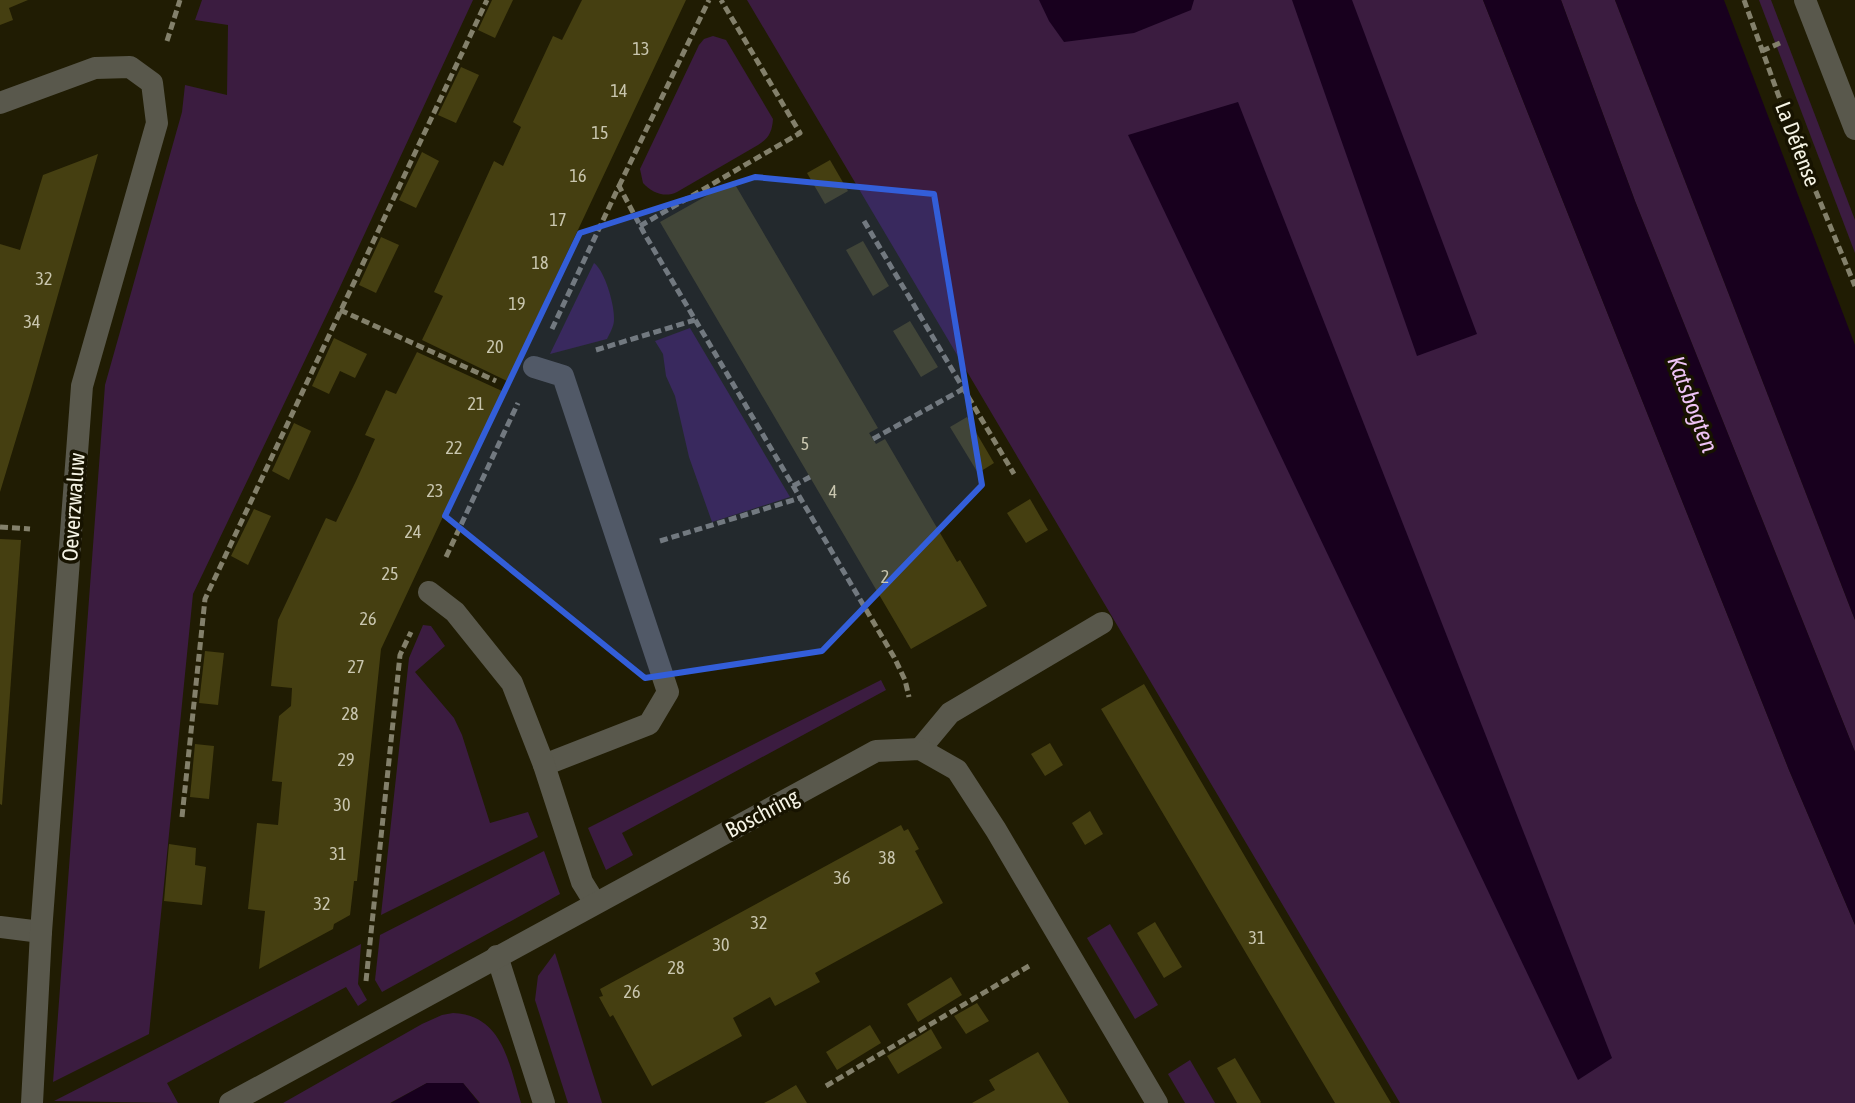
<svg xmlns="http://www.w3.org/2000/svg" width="1855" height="1103" font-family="'Asap Condensed',sans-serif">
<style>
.green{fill:#3b1c40}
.water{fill:#18001e}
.building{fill:#453f11}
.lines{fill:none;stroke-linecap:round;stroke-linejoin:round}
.path{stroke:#83806b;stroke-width:5;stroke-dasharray:8 4;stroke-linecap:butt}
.service{stroke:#59584c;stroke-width:22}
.minor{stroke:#59584c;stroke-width:22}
.marked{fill:#335ed9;fill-opacity:0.2;stroke:#335ed9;stroke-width:6;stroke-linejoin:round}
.labels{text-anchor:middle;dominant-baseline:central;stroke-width:7;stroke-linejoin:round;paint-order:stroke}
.number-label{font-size:18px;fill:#c9c6af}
.street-label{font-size:22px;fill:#f5f3e4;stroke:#171300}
.water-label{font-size:24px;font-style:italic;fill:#eec3f5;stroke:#171300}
</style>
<rect width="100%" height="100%" fill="#201c03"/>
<!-- green -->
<g class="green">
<polygon points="202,0 473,0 340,287 193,594 149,1034 53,1082 105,385 182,112 185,85 227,95 228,25 195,20"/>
<polygon points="747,0 1483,0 1789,770 1855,925 1855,1103 1400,1103"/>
<polygon points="1561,0 1615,0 1855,620 1855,752 1635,201"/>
<polygon points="1759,0 1771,0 1855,220 1855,253"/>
<path d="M713 36 726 40 773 119C772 132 769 138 758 145L677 192C665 198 652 193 643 183L640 169 699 45 704 39Z"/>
<path d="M594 263C605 271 615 306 614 320 614 326 610 333 607 339L550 354Z"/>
<polygon points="690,328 790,497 712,522 689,457 675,396 666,376 663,354 655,341"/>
<polygon points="423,625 431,626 445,646 415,672 454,718 462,735 490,823 528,812 538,837 381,915 409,658"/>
<polygon points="881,680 886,690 622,833 633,855 606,870 588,828"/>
<polygon points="544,851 560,894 382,992 375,980 380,935"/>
<polygon points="1110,924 1158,1005 1135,1019 1087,938"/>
<polygon points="361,944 358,984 367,1000 358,1006 346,987 167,1083 178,1103 54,1101"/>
<polygon points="555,953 602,1103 568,1103 535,1000 538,976"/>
<path d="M453 1013C503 1015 509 1064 521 1103H480L463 1083H427L390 1103H283L422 1024 442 1015Z"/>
<polygon points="1190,1060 1215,1103 1185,1103 1168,1074"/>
</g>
<!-- water -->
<g class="water">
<polygon points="1039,0 1194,0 1191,10 1134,33 1064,42 1049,21"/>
<polygon points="1292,0 1352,0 1477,334 1417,356"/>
<polygon points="1483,0 1561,0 1635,201 1855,752 1855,925 1789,770"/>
<polygon points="1615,0 1724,0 1855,345 1855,620"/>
<polygon points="1238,102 1612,1058 1578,1080 1128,135"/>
<polygon points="427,1083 463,1083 479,1103 391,1103"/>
</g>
<!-- building -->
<g class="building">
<polygon points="0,0 28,0 9,8 13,20 0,25"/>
<polygon points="492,0 513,0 495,38 478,30"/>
<polygon points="582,0 686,0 507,381 422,340 443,296 434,292 494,161 503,166 521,127 513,122 553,36 562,40"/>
<polygon points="461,67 479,75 456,123 438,115"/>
<polygon points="422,152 439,161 416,208 399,200"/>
<polygon points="98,154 30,393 0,492 0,244 20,250 43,175"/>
<polygon points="830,160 848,191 825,204 807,173"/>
<polygon points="733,181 878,428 869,433 876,444 885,439 957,562 960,560 987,606 911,649 660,222"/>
<polygon points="381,237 399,245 376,293 359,285"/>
<polygon points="863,241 889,286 873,296 846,250"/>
<polygon points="910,321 938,367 921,377 893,331"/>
<polygon points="334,338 367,354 355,378 340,371 329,394 312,386"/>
<polygon points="417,352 502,391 381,649 357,881 354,881 350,915 334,924 333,929 259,969 265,911 248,909 257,823 278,825 282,782 272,781 279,716 291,706 292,688 271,686 278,620 326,518 336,522 356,481 375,439 365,435 386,390 396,394"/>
<polygon points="967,417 994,463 978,473 950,427"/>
<polygon points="294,423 311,431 289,480 272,471"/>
<polygon points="1030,499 1048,530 1026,543 1007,513"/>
<polygon points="254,509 271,516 248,565 231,556"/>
<polygon points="0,539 21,540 2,805 0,804"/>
<polygon points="205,651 224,653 218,705 199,703"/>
<polygon points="1144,684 1264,889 1391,1103 1335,1103 1101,709"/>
<polygon points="1050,743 1063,765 1045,776 1031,754"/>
<polygon points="195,744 214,746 209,799 190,797"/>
<polygon points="1090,811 1103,834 1085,845 1072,823"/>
<polygon points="901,825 904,831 908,829 919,849 915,851 943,903 815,973 820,982 775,1006 770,997 733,1018 742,1036 652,1086 613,1015 610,1017 599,997 603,996 600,989"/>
<polygon points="169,844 196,848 195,865 206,867 202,905 164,901"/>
<polygon points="1155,922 1182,967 1164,978 1137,933"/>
<polygon points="951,977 962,995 918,1022 907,1004"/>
<polygon points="977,1003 989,1021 966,1034 954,1016"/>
<polygon points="870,1025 881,1043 837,1070 826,1052"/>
<polygon points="931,1029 942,1048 898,1074 887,1056"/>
<polygon points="1038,1052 1069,1103 972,1103 995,1090 989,1080"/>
<polygon points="1235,1058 1261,1102 1260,1103 1237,1103 1217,1068"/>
<polygon points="796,1085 807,1103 764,1103 774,1098"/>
</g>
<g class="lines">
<!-- path -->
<g class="path">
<polyline points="1744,0 1795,141 1855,286"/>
<polyline points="167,41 180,0"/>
<polyline points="1762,51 1780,43"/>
<polyline points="619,186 709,0"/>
<polyline points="864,221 1014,474"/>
<polyline points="640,226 800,133 721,0"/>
<polyline points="340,310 496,381"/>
<polyline points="552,329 619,186 644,233 894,657 905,680 909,697"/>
<polyline points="596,350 695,320"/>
<polyline points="873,439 963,389"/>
<polyline points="793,486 810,477"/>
<polyline points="0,527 30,529"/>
<polyline points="660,541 800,498"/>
<polyline points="446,557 518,403"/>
<polyline points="182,817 205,599 487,0"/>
<polyline points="366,981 400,655 411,632"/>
<polyline points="826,1086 1029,966"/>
</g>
<!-- service -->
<g class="service">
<polyline points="534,367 563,376 668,692 649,724 544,765"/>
<polyline points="429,592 455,612 512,683 544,765 582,882 595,903"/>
<polyline points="920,749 950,713 1102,623"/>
<polyline points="0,927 41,932"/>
</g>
<!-- minor -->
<g class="minor">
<polyline points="1805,0 1855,129"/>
<polyline points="0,103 95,68 130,67 152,83 157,123 82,386 41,932 32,1103"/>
<polyline points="497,956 544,1103"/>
<polyline points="230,1103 876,751 920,749 957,770 996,830 1157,1103"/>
</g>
</g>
<!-- marked area -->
<path class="marked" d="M755 177 934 194 982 485 822 651 645 678 445 516 580 233Z"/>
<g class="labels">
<!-- number labels -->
<g class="number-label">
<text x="641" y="48">13</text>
<text x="619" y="90">14</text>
<text x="600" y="132">15</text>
<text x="578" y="175">16</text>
<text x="558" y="219">17</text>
<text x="540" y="262">18</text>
<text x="44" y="278">32</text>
<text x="517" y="303">19</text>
<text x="32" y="321">34</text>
<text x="495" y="346">20</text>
<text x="476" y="403">21</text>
<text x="805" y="443">5</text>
<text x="454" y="447">22</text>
<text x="435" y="490">23</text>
<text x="833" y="491">4</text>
<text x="413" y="531">24</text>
<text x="390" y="573">25</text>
<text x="885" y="576">2</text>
<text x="368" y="618">26</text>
<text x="356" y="666">27</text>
<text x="350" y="713">28</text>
<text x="346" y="759">29</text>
<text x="342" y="804">30</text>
<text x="338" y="853">31</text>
<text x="887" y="857">38</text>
<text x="842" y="877">36</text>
<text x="322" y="903">32</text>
<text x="759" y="922">32</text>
<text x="1257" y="937">31</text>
<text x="721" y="944">30</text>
<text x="676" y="967">28</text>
<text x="632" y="991">26</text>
</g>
<!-- street labels -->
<g class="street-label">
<text transform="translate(1798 144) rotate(69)">La Défense</text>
<text transform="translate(73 507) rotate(-86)">Oeverzwaluw</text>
<text transform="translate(762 813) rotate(-28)">Boschring</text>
</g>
<!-- water labels -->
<g class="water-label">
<text transform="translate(1693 404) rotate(69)">Katsbogten</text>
</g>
</g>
</svg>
